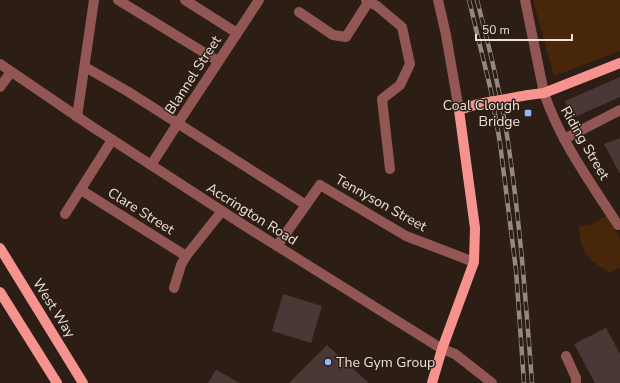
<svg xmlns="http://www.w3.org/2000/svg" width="620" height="383" font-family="'Nunito Sans',sans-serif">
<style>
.green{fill:#48260a}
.building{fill:#4b3735}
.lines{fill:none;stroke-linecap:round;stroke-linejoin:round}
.minor{stroke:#925754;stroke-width:10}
.major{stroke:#f6938f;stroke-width:10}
.rail-casing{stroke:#948880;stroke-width:4.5}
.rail{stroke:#2c1e14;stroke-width:3;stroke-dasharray:9;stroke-linecap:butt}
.major-bridge{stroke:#f6938f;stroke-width:10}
.poi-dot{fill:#97b6fd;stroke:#2c1e14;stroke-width:1.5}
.labels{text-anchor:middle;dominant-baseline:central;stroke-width:3;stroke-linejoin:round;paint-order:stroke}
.street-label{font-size:14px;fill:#ece1db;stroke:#2c1e14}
.poi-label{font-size:14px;fill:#ece1db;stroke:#2c1e14;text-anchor:end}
</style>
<rect width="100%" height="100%" fill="#2c1e14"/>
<!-- green -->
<g class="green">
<polygon points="533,0 620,0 620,51 554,76"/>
<path d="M607 215 620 239V268L610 273C586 257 582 256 579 226L590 225Z"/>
</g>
<!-- building -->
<g class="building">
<polygon points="620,77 620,97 573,118 565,101"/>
<polygon points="620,138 620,174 604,144"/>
<polygon points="283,294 322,306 311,343 272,331"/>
<polygon points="606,328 620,354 620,383 595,383 574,344"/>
<polygon points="327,345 369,383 289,383"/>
<polygon points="216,370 240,383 208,383"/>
</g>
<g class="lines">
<!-- minor -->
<g class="minor">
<polyline points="118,0 218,61"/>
<polyline points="185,0 237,33"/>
<polyline points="366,0 377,6 402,27 410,64 400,85 382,99 390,169"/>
<polyline points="438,0 446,35 459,110"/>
<path d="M525 0 544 93C560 141 591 183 618 225"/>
<polyline points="299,12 333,35 346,37 369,1"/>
<polyline points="0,64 91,126 242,224 442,349 455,354 492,383"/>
<polyline points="85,67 127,91 306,205"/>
<polyline points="0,87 11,72"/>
<polyline points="77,117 94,0"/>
<polyline points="564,139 620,110"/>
<polyline points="151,165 178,123 259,0"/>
<polyline points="81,190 186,256"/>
<polyline points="65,214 112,140"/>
<polyline points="277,246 320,185 406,236 474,262"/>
<polyline points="174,288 181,265 186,256 222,211"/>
<polyline points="566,356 576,378 576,383"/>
</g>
<!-- major -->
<g class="major">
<polyline points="528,95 544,93 620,63"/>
<polyline points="0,248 83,383"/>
<polyline points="0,292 57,383"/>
<polyline points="432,383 442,349 474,262 475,228 459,110 478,104"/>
</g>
<!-- rail casing -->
<g class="rail-casing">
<g id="rail">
<polyline points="469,0 491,91 500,143 516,270 524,383"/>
<path d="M477 0C489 47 501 94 508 142 520 222 526 303 532 383"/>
</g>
</g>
<!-- rail -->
<use href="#rail" class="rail"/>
<!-- major-bridge -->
<polyline class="major-bridge" points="478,104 528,95"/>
</g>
<!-- markers -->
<g class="poi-dot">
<rect x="524" y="109" width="8" height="8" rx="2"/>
<circle cx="328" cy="362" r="4"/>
</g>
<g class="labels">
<!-- street labels -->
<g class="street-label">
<text transform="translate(193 75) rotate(-57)">Blannel Street</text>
<text transform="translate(585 143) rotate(60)">Riding Street</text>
<text transform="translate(381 203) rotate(29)">Tennyson Street</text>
<text transform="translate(141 211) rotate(32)">Clare Street</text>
<text transform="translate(252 214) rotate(32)">Accrington Road</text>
<text transform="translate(54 308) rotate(58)">West Way</text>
</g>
<!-- poi labels -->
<g class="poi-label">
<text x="520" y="105">Coal Clough<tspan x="520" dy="16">Bridge</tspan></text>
<text x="336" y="362" text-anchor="start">The Gym Group</text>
</g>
</g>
<!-- scale -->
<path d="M476 34v6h96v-6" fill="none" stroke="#ece1db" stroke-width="2"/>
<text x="482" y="34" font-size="12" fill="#ece1db" stroke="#2c1e14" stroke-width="3" paint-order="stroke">50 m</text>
</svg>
